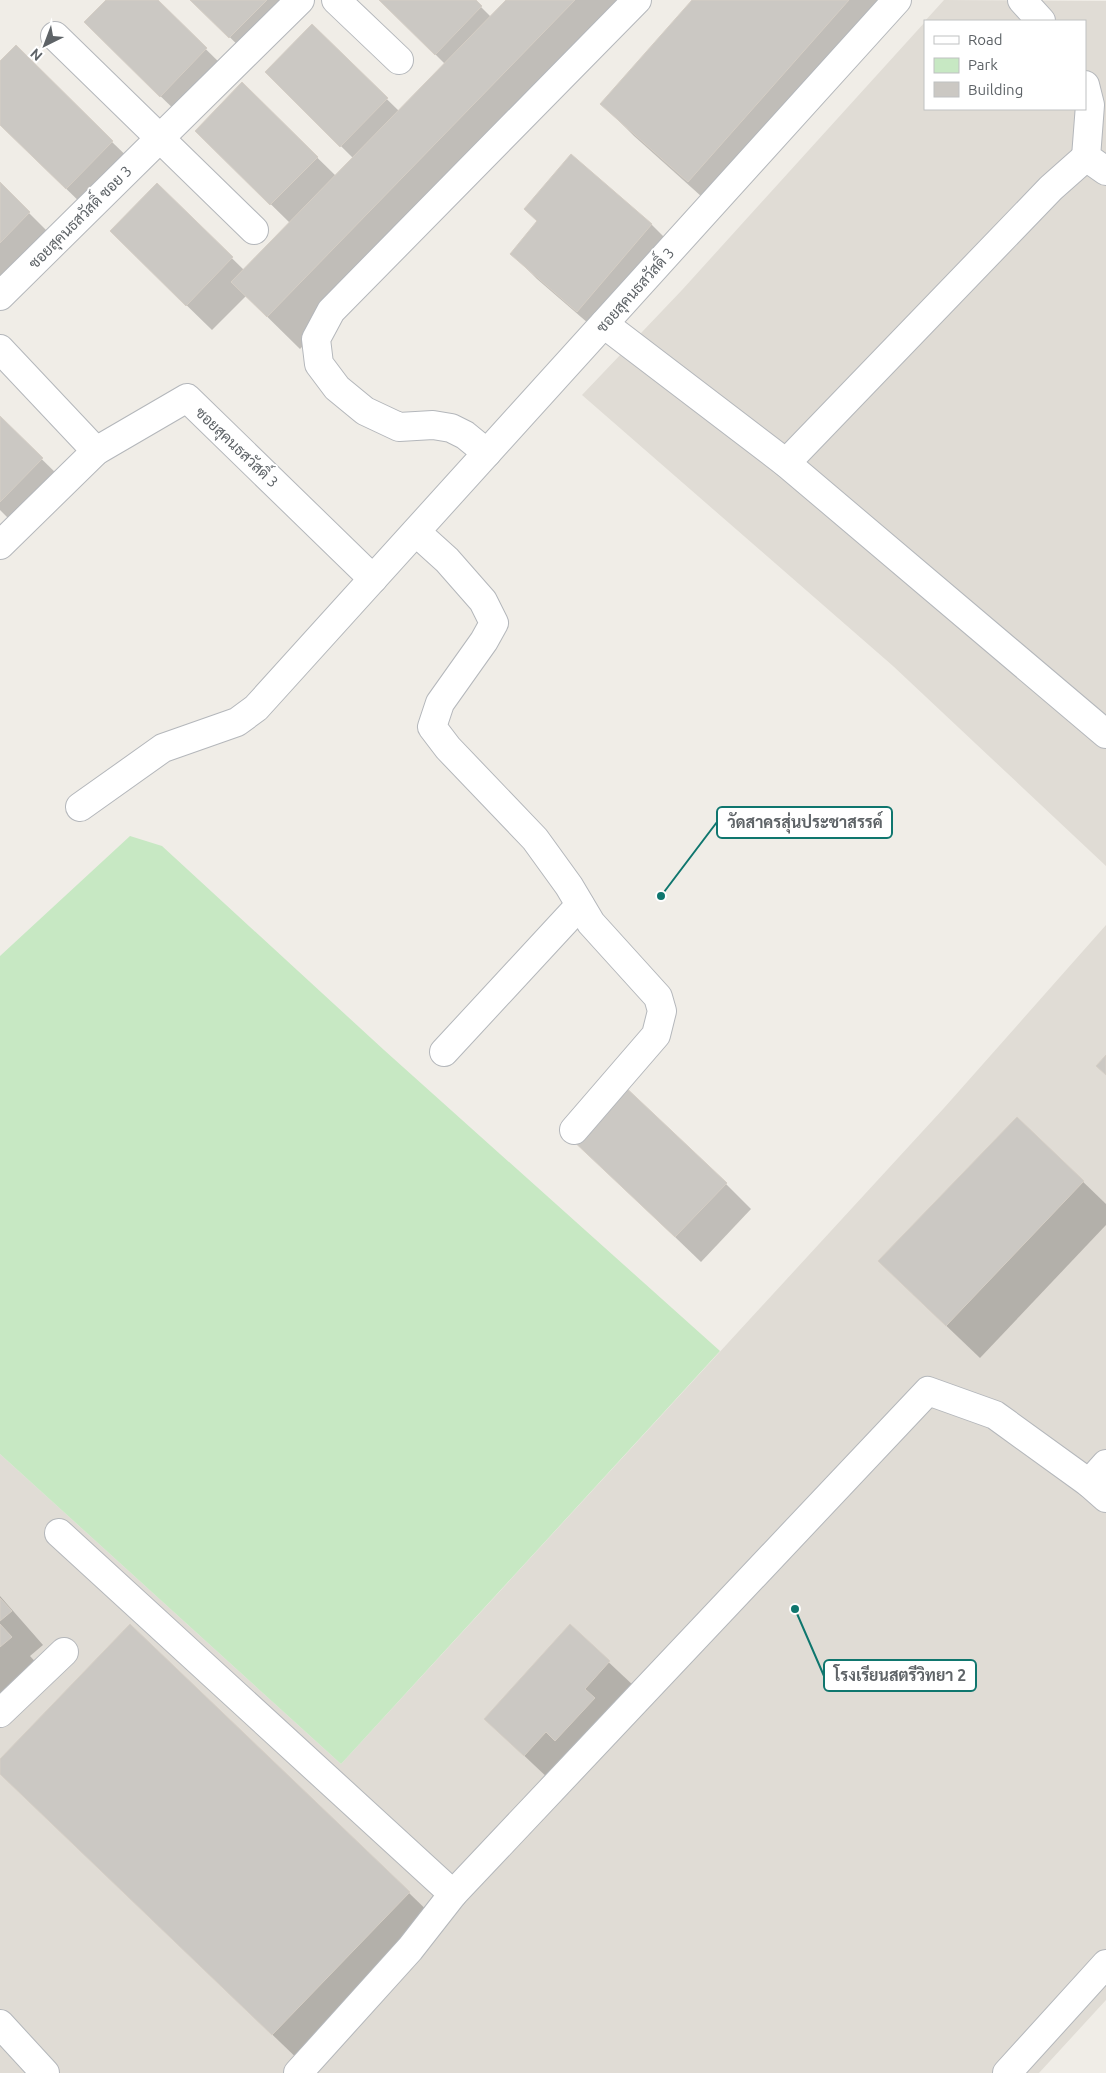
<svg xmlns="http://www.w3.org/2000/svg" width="1106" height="2073" font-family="Ubuntu,Sarabun,sans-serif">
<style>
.education{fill:#e0dcd5}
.green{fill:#c7e8c3}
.shadow{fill:#0003}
.building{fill:#cbc8c3;stroke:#d5cec5}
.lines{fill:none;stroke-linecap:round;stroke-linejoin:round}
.minor-casing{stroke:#b4b7bb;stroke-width:30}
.minor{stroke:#fff;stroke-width:28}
.labels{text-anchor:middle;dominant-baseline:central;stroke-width:4;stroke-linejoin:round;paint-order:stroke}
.street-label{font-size:15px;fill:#5e6367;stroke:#fff}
.leader{fill:none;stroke:#0f766e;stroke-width:2}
.callout-dot{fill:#0f766e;stroke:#fff;stroke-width:2}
.callout{fill:#fff;stroke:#0f766e;stroke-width:2}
.callout-label{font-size:16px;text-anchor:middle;font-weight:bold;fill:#5e6367}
</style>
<rect width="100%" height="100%" fill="#f0ede7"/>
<!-- education -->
<g class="education">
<polygon points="944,0 1106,1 1106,866 893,666 582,395 682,290 925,22 925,109 1085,109 1085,21 925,21"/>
<polygon points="1106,925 1106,2000 1039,2073 0,2073 0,1454 341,1764 944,1108"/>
</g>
<!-- green -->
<polygon class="green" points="130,836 162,846 384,1050 720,1351 341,1764 0,1454 0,956"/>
<!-- shadow -->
<g class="shadow">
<polygon points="107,0 156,0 232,75 186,121 111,48"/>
<polygon points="192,0 285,0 256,63"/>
<polygon points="381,0 474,0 491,17 507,0 640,0 300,349 246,296 212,330 137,257 157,185 244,270 290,223 196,131 242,84 336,176 353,158 266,72 312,26 399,111 445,64"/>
<polygon points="694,0 889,0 721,214 634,136 602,104"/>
<polygon points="0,63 112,142 138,167 92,214 0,124"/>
<polygon points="571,155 652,225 677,250 603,336 537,279 512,254 539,222"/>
<polygon points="0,184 55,239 9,285 0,276"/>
<polygon points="0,418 67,484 21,531 0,510"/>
<polygon points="1017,1118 1106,1204 1106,1225 980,1358 913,1294"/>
<polygon points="596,1161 726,1184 751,1209 701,1262"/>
<polygon points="0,1596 43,1645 30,1656 43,1670 35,1697 0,1728"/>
<polygon points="570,1626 635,1687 550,1780 485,1719"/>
<polygon points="0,1761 409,1893 442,1925 306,2067 0,1773"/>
</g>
<!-- building -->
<g class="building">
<polygon points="106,0 158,0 207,48 160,97 84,22"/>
<polygon points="190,0 267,0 229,38"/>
<polygon points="379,0 476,0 482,6 435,55"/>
<polygon points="506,0 575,0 267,317 231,282"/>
<polygon points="692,0 849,0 688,182 600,104"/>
<polygon points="312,24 388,98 340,147 265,72"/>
<polygon points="16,45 113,141 66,189 0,125 0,61"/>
<polygon points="242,82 318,157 270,205 195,131"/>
<polygon points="571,154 652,224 577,312 510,254 537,221 524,209"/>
<polygon points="0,182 30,212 0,243"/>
<polygon points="157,183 233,257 186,306 110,231"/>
<polygon points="0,416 43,458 0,502"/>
<polygon points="1106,1055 1106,1075 1096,1066"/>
<polygon points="620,1082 727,1183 675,1237 568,1136"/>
<polygon points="1017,1117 1084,1181 946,1326 878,1261"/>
<polygon points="0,1598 12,1611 0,1621"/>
<polygon points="0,1624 12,1637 0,1647"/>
<polygon points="130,1624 410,1892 272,2035 0,1774 0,1759"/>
<polygon points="570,1624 610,1661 585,1689 595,1698 555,1741 546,1732 524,1756 484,1719"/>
</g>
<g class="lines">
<!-- minor casing -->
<g class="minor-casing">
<g id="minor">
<polyline points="336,0 399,60"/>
<polyline points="1022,0 1041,21"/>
<polyline points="55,36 254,230"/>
<polyline points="1085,85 1090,105 1086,157 1106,171"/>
<polyline points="0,296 300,0"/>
<polyline points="604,324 786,463 1106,734"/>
<polyline points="0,349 96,451"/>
<polyline points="487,453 465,435 451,428 433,425 399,427 365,411 337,388 319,364 316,339 331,311 637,0"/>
<polyline points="786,463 1051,188 1086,157"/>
<polyline points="416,532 447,560 483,601 494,623 484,641 440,703 432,727 448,748 535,839 569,886 591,923 658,997 662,1011 656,1035 574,1130"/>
<polyline points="0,545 96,451 187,398 373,579"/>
<polyline points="80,807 163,748 237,722 256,708 897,0"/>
<polyline points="444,1052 580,905"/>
<polyline points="1089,1483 1106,1464"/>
<polyline points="59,1533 453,1894 928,1391 995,1415 1089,1483 1106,1498"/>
<polyline points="0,1713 64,1652"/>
<polyline points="0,2024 45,2073"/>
<polyline points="298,2073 410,1949 453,1894"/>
<polyline points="1007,2073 1106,1964"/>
</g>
</g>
<!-- minor -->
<use href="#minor" class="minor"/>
</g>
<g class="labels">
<!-- street labels -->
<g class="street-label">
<text transform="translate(80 217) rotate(-45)">ซอยสุคนธสวัสดิ์ ซอย 3</text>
<text transform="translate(635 290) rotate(-48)">ซอยสุคนธสวัสดิ์ 3</text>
<text transform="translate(237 447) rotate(44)">ซอยสุคนธสวัสดิ์ 3</text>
</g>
</g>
<!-- callouts -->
<path class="leader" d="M661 896L717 822M795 1609L824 1676"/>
<g class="callout-dot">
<circle cx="661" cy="896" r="5"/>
<circle cx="795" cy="1609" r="5"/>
</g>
<g class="callout">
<rect x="717" y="807" width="175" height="31" rx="5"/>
<rect x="824" y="1660" width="152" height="31" rx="5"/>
</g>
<g class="callout-label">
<text x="805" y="828">วัดสาครสุ่นประชาสรรค์</text>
<text x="900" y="1681">โรงเรียนสตรีวิทยา 2</text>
</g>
<!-- legend -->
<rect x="924" y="20" width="162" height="90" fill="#ffffff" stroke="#bfc1c2"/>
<rect x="934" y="36" width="25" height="8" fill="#ffffff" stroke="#bfc1c2"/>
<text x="968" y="45" font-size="15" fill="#5e6367">Road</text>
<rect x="934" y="58" width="25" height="15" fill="#c7e8c3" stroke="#bfc1c2"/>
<text x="968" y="70" font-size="15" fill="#5e6367">Park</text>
<rect x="934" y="82" width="25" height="15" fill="#cbc8c3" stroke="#bfc1c2"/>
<text x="968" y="95" font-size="15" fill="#5e6367">Building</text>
<!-- north arrow -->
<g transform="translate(45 45) rotate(222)" stroke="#ffffff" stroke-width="4" paint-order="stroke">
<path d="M0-4L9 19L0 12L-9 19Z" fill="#5e6367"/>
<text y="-8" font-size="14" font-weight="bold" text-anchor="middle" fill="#5e6367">N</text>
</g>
</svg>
